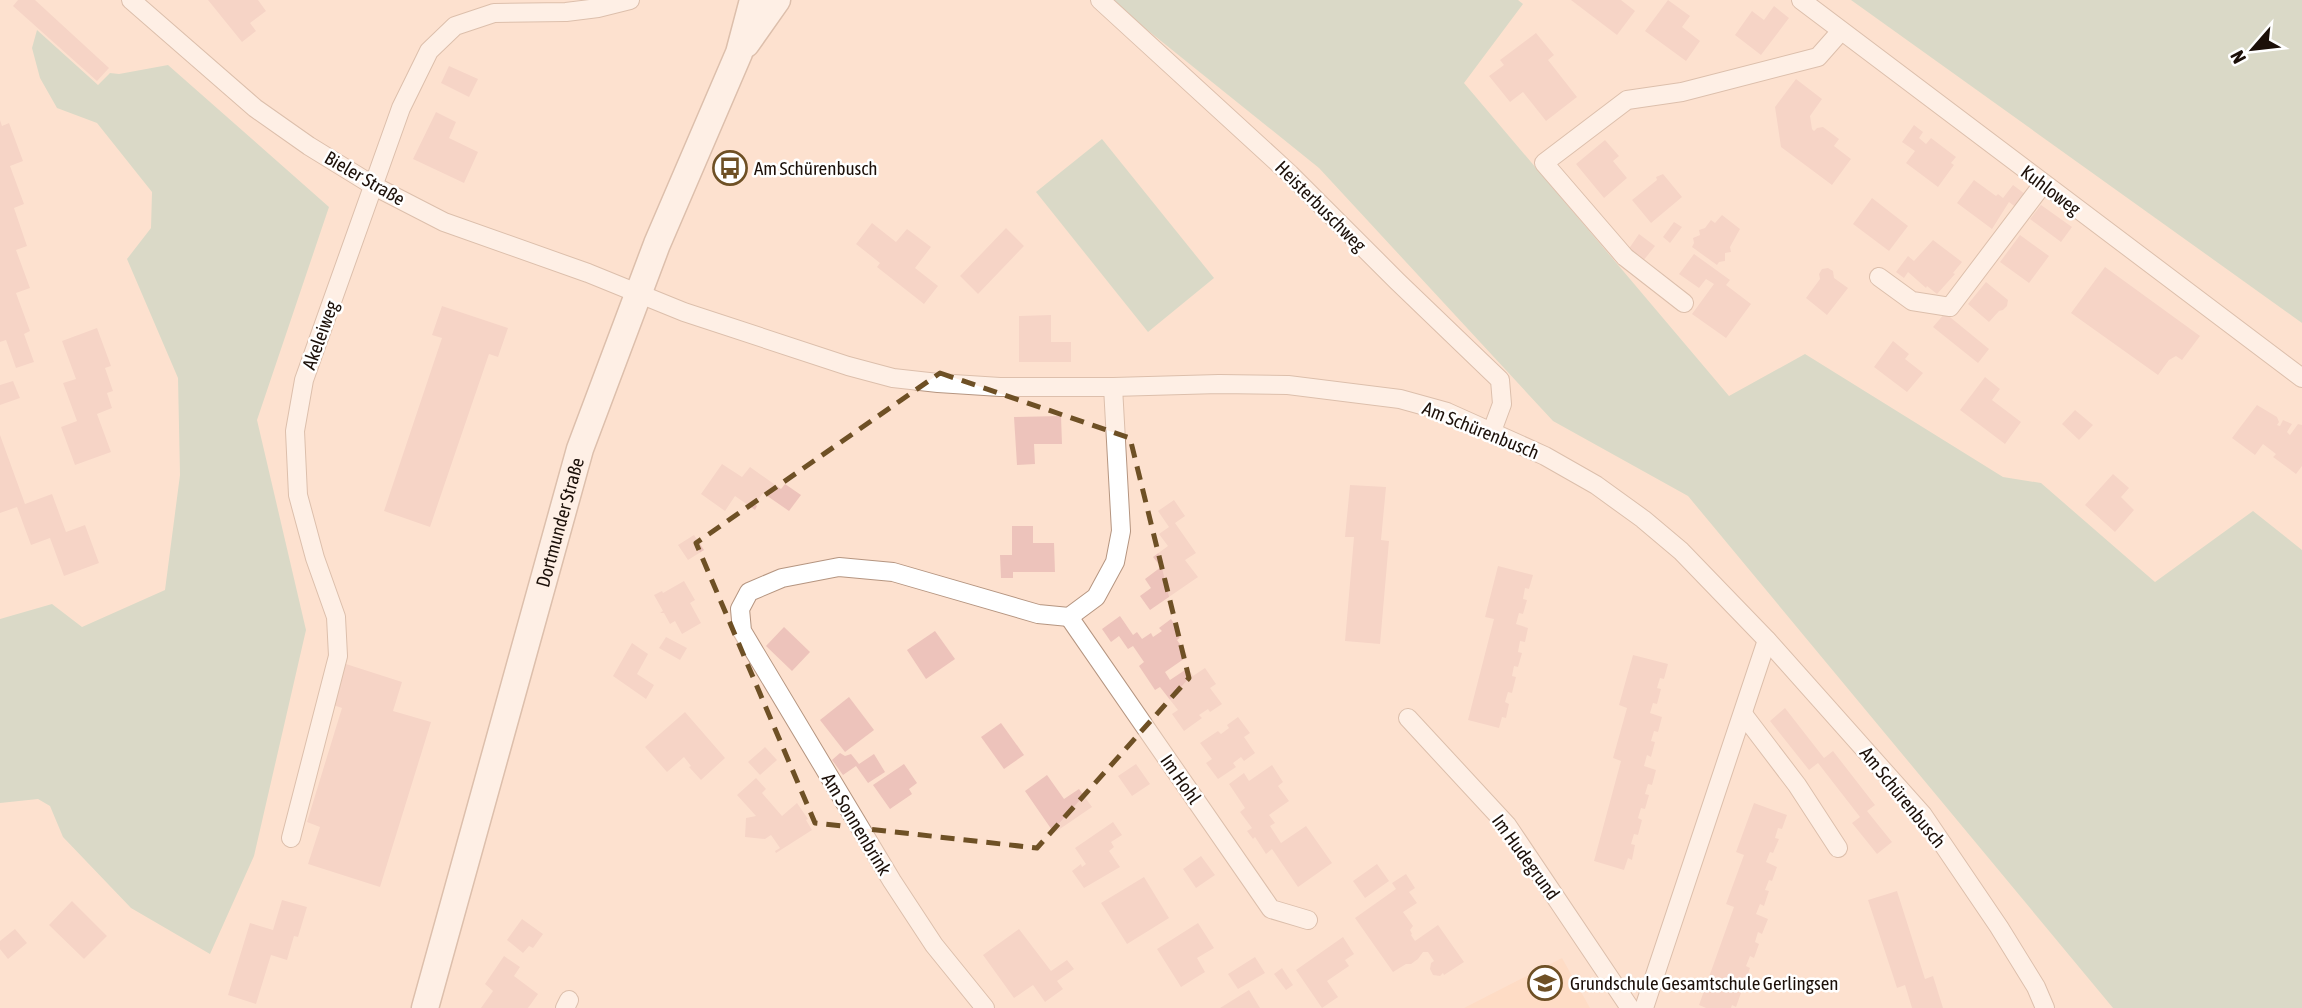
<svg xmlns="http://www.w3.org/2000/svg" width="2302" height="1008" font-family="'Asap Condensed',sans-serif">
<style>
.built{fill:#fed4b9}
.green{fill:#afcfbc}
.building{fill:#edc3bb}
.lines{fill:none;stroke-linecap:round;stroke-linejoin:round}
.street-casing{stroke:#b59580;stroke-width:20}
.secondary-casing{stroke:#b59580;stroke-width:29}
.street{stroke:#fff;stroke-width:18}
.secondary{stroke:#fff;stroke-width:26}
.marked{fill:none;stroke:#6e5025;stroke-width:5;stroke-dasharray:14 9;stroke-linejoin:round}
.labels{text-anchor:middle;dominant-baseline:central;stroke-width:5;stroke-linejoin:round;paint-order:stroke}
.poi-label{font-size:19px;fill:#1c1009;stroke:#fff;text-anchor:start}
.street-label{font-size:19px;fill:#1c1009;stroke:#fff}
</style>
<rect width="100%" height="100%" fill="#fde1cf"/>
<!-- built -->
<polygon class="built" points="1562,958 1590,1008 1464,1008"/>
<!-- green -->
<g class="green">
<polygon points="1110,0 1518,0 1523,4 1464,83 1729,396 1805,354 2003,477 2041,483 2155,582 2253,511 2302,550 2302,1008 2113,1008 1688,496 1553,421 1319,168"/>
<polygon points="1851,0 2302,0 2302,323"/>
<polygon points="37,30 98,85 110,73 119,74 168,65 329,207 257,420 306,630 254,856 210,954 131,908 63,837 50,806 38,799 0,803 0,619 52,604 82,627 165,590 180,475 178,378 127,259 151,228 152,192 97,123 57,108 40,78 32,48"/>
<polygon points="1102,139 1214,278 1148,332 1036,192"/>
</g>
<!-- building -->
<g class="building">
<polygon points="18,0 35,0 109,68 97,81 13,6"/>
<polygon points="208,0 258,0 266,11 250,23 256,31 242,42"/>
<polygon points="1571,0 1621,0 1635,11 1617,35"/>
<polygon points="1668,0 1690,16 1682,27 1700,41 1686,61 1645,31"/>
<polygon points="1774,6 1789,18 1761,55 1735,35 1752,11 1764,20"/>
<polygon points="1536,33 1554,55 1548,60 1577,97 1546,121 1523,92 1510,102 1489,76 1504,65 1500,60"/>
<polygon points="449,66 478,79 469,97 441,83"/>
<polygon points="1796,79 1822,99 1810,116 1812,129 1814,131 1817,128 1823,127 1839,139 1834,146 1851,159 1832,185 1781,147 1775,107"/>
<polygon points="436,112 456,122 449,138 478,152 464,183 413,159"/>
<polygon points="0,120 2,126 9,123 23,161 10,166 24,204 14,208 27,246 16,250 30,288 16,293 30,331 24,334 34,362 16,368 6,340 0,342"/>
<polygon points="1914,125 1923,132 1919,138 1926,144 1931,138 1956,157 1951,163 1954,165 1938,187 1906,163 1915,151 1902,142"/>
<polygon points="1605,140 1619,156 1613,161 1627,178 1604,198 1576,164"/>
<polygon points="1663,174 1682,197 1651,223 1632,200 1657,180 1656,177"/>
<polygon points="1974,180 1996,196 1998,194 2003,198 2013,185 2025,194 2018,209 2009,202 1992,229 1957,203"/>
<polygon points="1872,198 1908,226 1889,251 1853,224"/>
<polygon points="2041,205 2072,227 2061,242 2030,219"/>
<polygon points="1722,215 1740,229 1730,247 1731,252 1725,253 1725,261 1719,262 1717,265 1692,247 1694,243 1693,238 1700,235 1699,230 1705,228 1711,220 1715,223"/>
<polygon points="1674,222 1682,227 1670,243 1663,237"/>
<polygon points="872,223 896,242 907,229 931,247 915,268 938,286 924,304 877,267 880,263 856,244"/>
<polygon points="1006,228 1024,246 978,294 960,276"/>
<polygon points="1639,234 1655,246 1643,261 1628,250"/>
<polygon points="2020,235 2049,256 2029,283 2000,262"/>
<polygon points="1933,240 1962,262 1953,273 1955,274 1937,294 1927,286 1926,288 1908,272 1904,278 1896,272 1908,256 1914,261"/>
<polygon points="1694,254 1730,280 1726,285 1751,304 1726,338 1692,314 1714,284 1706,279 1699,288 1679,274"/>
<polygon points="2105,267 2200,336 2182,360 2176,356 2169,360 2158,375 2071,313"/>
<polygon points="1828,268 1833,271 1834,278 1848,288 1827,315 1806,298 1820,279 1819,274 1822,269"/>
<polygon points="1986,282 2008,300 2007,306 2003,310 1999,311 1989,322 1968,304"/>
<polygon points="442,306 508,328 498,357 489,354 430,527 384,511 442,338 432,335"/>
<polygon points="1945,313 1989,349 1978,363 1933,327"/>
<polygon points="1051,315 1051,342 1071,342 1071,362 1019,362 1019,316"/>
<polygon points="97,328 111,366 105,368 113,391 107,393 112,408 97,414 111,452 75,465 61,427 77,421 63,383 76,379 62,341"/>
<polygon points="1893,341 1909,354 1905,359 1923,373 1907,392 1874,367"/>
<polygon points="1985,377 2000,389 1992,400 2021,422 2005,444 1960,410"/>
<polygon points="13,381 20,398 0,405 0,385"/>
<polygon points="2257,405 2277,417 2279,422 2277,425 2280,426 2283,420 2292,424 2287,432 2290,435 2298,424 2302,425 2302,466 2296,474 2273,457 2276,454 2263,444 2255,455 2232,438"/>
<polygon points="2075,410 2093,425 2079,440 2062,424"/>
<polygon points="1061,416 1062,444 1034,444 1035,464 1017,465 1014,417"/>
<polygon points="0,435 25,504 52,494 66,532 85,525 99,563 64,576 50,538 31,545 17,507 0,513"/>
<polygon points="722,464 742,477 750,467 781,489 785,484 801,495 789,511 763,493 755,504 757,506 755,510 735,496 725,511 701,494"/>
<polygon points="2113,474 2129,488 2121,497 2134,510 2115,532 2085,505"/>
<polygon points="1350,485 1386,487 1381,540 1389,541 1380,644 1345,641 1354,537 1345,537"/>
<polygon points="1174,500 1185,516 1175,523 1196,553 1185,560 1198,577 1150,610 1140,596 1151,588 1145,579 1161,567 1153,557 1168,546 1159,534 1169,527 1158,511"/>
<polygon points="1012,526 1033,526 1033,543 1054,543 1055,572 1013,572 1013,578 1001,578 1000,555 1012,555"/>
<polygon points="694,535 704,550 688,560 678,545"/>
<polygon points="1498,566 1533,575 1529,589 1525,588 1523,599 1527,600 1523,614 1519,613 1516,624 1528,628 1525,642 1520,641 1518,652 1522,653 1518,667 1514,666 1512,676 1516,677 1512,693 1508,692 1505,702 1509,704 1506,718 1502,717 1499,728 1468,720 1494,619 1485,617"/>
<polygon points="684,581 695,600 690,603 701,623 682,634 675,621 670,624 664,613 660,613 663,611 654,595 662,591 663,593"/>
<polygon points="1120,616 1133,635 1137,632 1142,639 1151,633 1153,637 1162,631 1159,628 1171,619 1182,636 1177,640 1188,656 1165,672 1170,680 1188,668 1193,676 1205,668 1216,684 1210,688 1222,704 1210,712 1208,709 1199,715 1202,718 1184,731 1172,714 1178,710 1160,687 1155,690 1139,666 1144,662 1133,646 1128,649 1119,636 1111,642 1102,629"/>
<polygon points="784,627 810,652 792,671 766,646"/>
<polygon points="935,631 955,659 926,679 907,650"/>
<polygon points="666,637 687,648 680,660 659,648"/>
<polygon points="632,643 648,654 637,674 654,685 646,699 613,676"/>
<polygon points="1633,655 1668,664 1664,679 1660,678 1657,688 1661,689 1657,704 1653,703 1650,713 1662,717 1658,732 1654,731 1651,741 1655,742 1651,757 1647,755 1644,766 1656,770 1652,785 1648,784 1645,794 1649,795 1645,809 1641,808 1638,818 1642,820 1638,835 1634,834 1631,844 1635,845 1632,860 1628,858 1624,870 1594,861 1621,761 1613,758 1627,708 1619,705"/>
<polygon points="346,664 402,682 393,711 431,722 380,887 308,864 320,827 307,822 342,708 333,705"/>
<polygon points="849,697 874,730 845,752 820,720"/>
<polygon points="1785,708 1824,758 1833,751 1875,805 1867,811 1892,842 1877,854 1852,823 1860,817 1818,763 1809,770 1770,721"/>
<polygon points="685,712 725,758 701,780 689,767 691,766 684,757 667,772 645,747"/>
<polygon points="1238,717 1250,733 1244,737 1255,753 1244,761 1241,757 1233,763 1236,767 1218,779 1206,763 1212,759 1200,743 1218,731 1221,734 1229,728 1227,725"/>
<polygon points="1001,723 1024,755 1004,769 981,737"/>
<polygon points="765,747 777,760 760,775 748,762"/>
<polygon points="840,753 845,756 851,754 859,764 874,754 885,772 868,783 856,766 843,775 832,760"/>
<polygon points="904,764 917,783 909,789 912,794 890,809 873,785"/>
<polygon points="1136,764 1150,784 1132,796 1118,776"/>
<polygon points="1272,765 1283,782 1278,786 1289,801 1269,815 1275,823 1270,826 1281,843 1306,826 1332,863 1298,887 1272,849 1266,854 1255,837 1253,839 1247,831 1252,828 1240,812 1245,808 1229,784 1244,773 1249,781"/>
<polygon points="1047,775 1064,799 1079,789 1092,807 1054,833 1025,791"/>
<polygon points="756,778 766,789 762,793 782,816 797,803 808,819 806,820 812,830 776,853 775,851 780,848 771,835 765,839 745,837 746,818 756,816 737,795"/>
<polygon points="1754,803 1787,815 1782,829 1778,828 1775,838 1779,839 1773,853 1770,852 1766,862 1777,867 1772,881 1769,880 1765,890 1769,891 1764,906 1760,904 1756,914 1768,919 1762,934 1758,932 1755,942 1759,944 1754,958 1750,956 1746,966 1750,968 1745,983 1741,981 1737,991 1741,993 1736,1007 1732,1005 1731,1008 1706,1008 1699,1005 1734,907 1726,904 1744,855 1736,852"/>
<polygon points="1113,822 1122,835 1111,842 1114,847 1109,851 1120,867 1084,888 1072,871 1081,864 1082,867 1086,864 1075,848"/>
<polygon points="1201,856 1215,875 1196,888 1183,869"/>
<polygon points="1377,864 1389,881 1365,898 1353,881"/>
<polygon points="1406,874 1415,888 1409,892 1417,903 1403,912 1413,926 1410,930 1412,934 1411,935 1415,941 1438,925 1464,962 1444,975 1443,973 1440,976 1433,975 1430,969 1431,963 1434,961 1428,952 1423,952 1418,959 1411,964 1406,964 1393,972 1355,918 1396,889 1392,883"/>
<polygon points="1144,877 1169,918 1127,944 1101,903"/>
<polygon points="1897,891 1925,979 1933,976 1943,1008 1912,1008 1905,985 1897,988 1868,900"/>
<polygon points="282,900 307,907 298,937 294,936 287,960 271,955 256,1004 228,995 250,923 273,930"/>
<polygon points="72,901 107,936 84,959 49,925"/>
<polygon points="522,919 543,934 533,948 529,946 523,953 507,940"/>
<polygon points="1198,923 1214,948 1197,958 1205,972 1181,987 1157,949"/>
<polygon points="15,929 27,943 8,959 0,949 0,941"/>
<polygon points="1019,929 1051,971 1067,960 1074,969 1057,981 1063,989 1045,1002 1033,985 1014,998 983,955"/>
<polygon points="1343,937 1354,954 1345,960 1349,966 1327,981 1338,997 1322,1008 1296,970"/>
<polygon points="504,956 520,967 514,976 538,994 528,1008 481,1008 493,991 485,984"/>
<polygon points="1255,957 1265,973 1238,989 1228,974"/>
<polygon points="1282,968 1293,985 1286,990 1274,974"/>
<polygon points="1249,990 1260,1008 1220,1008"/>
</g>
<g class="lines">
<!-- street casing -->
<g class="street-casing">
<g id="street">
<polyline points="131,0 255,108 309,146 374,186 444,222 588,273 684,312 848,366 893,378 938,383 1000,387 1113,387 1219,384 1288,385 1400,399 1447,412 1545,456 1596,485 1643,519 1681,551 1767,640 1923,815 1999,927 2036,987 2045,1008"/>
<polyline points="1100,0 1290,174 1397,281 1500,380 1502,404 1492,431"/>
<polyline points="1801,0 2302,378"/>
<polyline points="1879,277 1912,301 1950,307 2043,184"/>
<polyline points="1684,303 1625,257 1544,163 1627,100 1682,92 1818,57 1841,31"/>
<polyline points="1069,617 1271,909 1308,920"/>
<polyline points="1743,714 1797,785 1838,848"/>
<polyline points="1408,718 1507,825 1630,1008"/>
<polyline points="291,838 338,656 336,617 315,558 298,495 295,431 304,380 401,108 429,51 455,26 494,13 566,12 598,8 630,0"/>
<polyline points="565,1008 569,1000"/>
<polyline points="985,1008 934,945 892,881 742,631 740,609 749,592 782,578 839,567 893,572 1038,614 1069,617 1096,597 1115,562 1121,531 1113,387"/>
<polyline points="1644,1008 1767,640"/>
</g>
</g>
<!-- secondary casing -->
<g class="secondary-casing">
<g id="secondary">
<polyline points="746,44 777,0"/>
<path id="s1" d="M425 1008 580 449 657 244 739 53 753 0"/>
</g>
</g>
<!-- street -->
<use href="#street" class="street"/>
<!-- secondary -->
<use href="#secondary" class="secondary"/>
</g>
<!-- marked area -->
<path d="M0 0H2302V1008H0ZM940 373 1130 438 1189 678 1037 848 815 823 696 543Z" fill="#fde1cf" fill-opacity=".55" fill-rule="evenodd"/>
<path class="marked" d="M940 373 1130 438 1189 678 1037 848 815 823 696 543Z"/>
<!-- icons -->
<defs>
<g id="bus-ring" transform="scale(1.75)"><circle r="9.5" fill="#fff" stroke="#6e5025" stroke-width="1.5"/><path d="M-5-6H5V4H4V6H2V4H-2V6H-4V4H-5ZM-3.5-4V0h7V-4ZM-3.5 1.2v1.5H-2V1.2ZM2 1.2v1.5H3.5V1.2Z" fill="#6e5025"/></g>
<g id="school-ring" transform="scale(1.75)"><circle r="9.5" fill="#fff" stroke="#6e5025" stroke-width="1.5"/><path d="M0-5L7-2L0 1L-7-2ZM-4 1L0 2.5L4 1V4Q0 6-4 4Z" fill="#6e5025"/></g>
</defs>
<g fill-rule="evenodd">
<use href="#bus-ring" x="730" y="168"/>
<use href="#school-ring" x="1545" y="983"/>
</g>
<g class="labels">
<!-- poi labels -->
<g class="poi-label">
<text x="754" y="168">Am Schürenbusch</text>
<text x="1570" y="983">Grundschule Gesamtschule Gerlingsen</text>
</g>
<!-- street labels -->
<g class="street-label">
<text transform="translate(365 178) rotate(30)">Bieler Straße</text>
<text transform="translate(2051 190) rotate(37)">Kuhloweg</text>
<text transform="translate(1321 206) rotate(45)">Heisterbuschweg</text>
<text transform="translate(320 335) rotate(-70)">Akeleiweg</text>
<text transform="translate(1481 430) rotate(22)">Am Schürenbusch</text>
<text stroke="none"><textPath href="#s1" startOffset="504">Dortmunder Straße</textPath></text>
<text transform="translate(1181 779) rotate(55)">Im Hohl</text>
<text transform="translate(1903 797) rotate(51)">Am Schürenbusch</text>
<text transform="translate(857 824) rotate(59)">Am Sonnenbrink</text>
<text transform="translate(1526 857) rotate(54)">Im Hudegrund</text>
</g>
</g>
<!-- north arrow -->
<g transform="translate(2253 49) rotate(242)" stroke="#ffffff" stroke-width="5" paint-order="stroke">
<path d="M0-5L12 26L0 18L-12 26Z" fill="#1c1009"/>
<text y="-10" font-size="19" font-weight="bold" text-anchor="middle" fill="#1c1009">N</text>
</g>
</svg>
